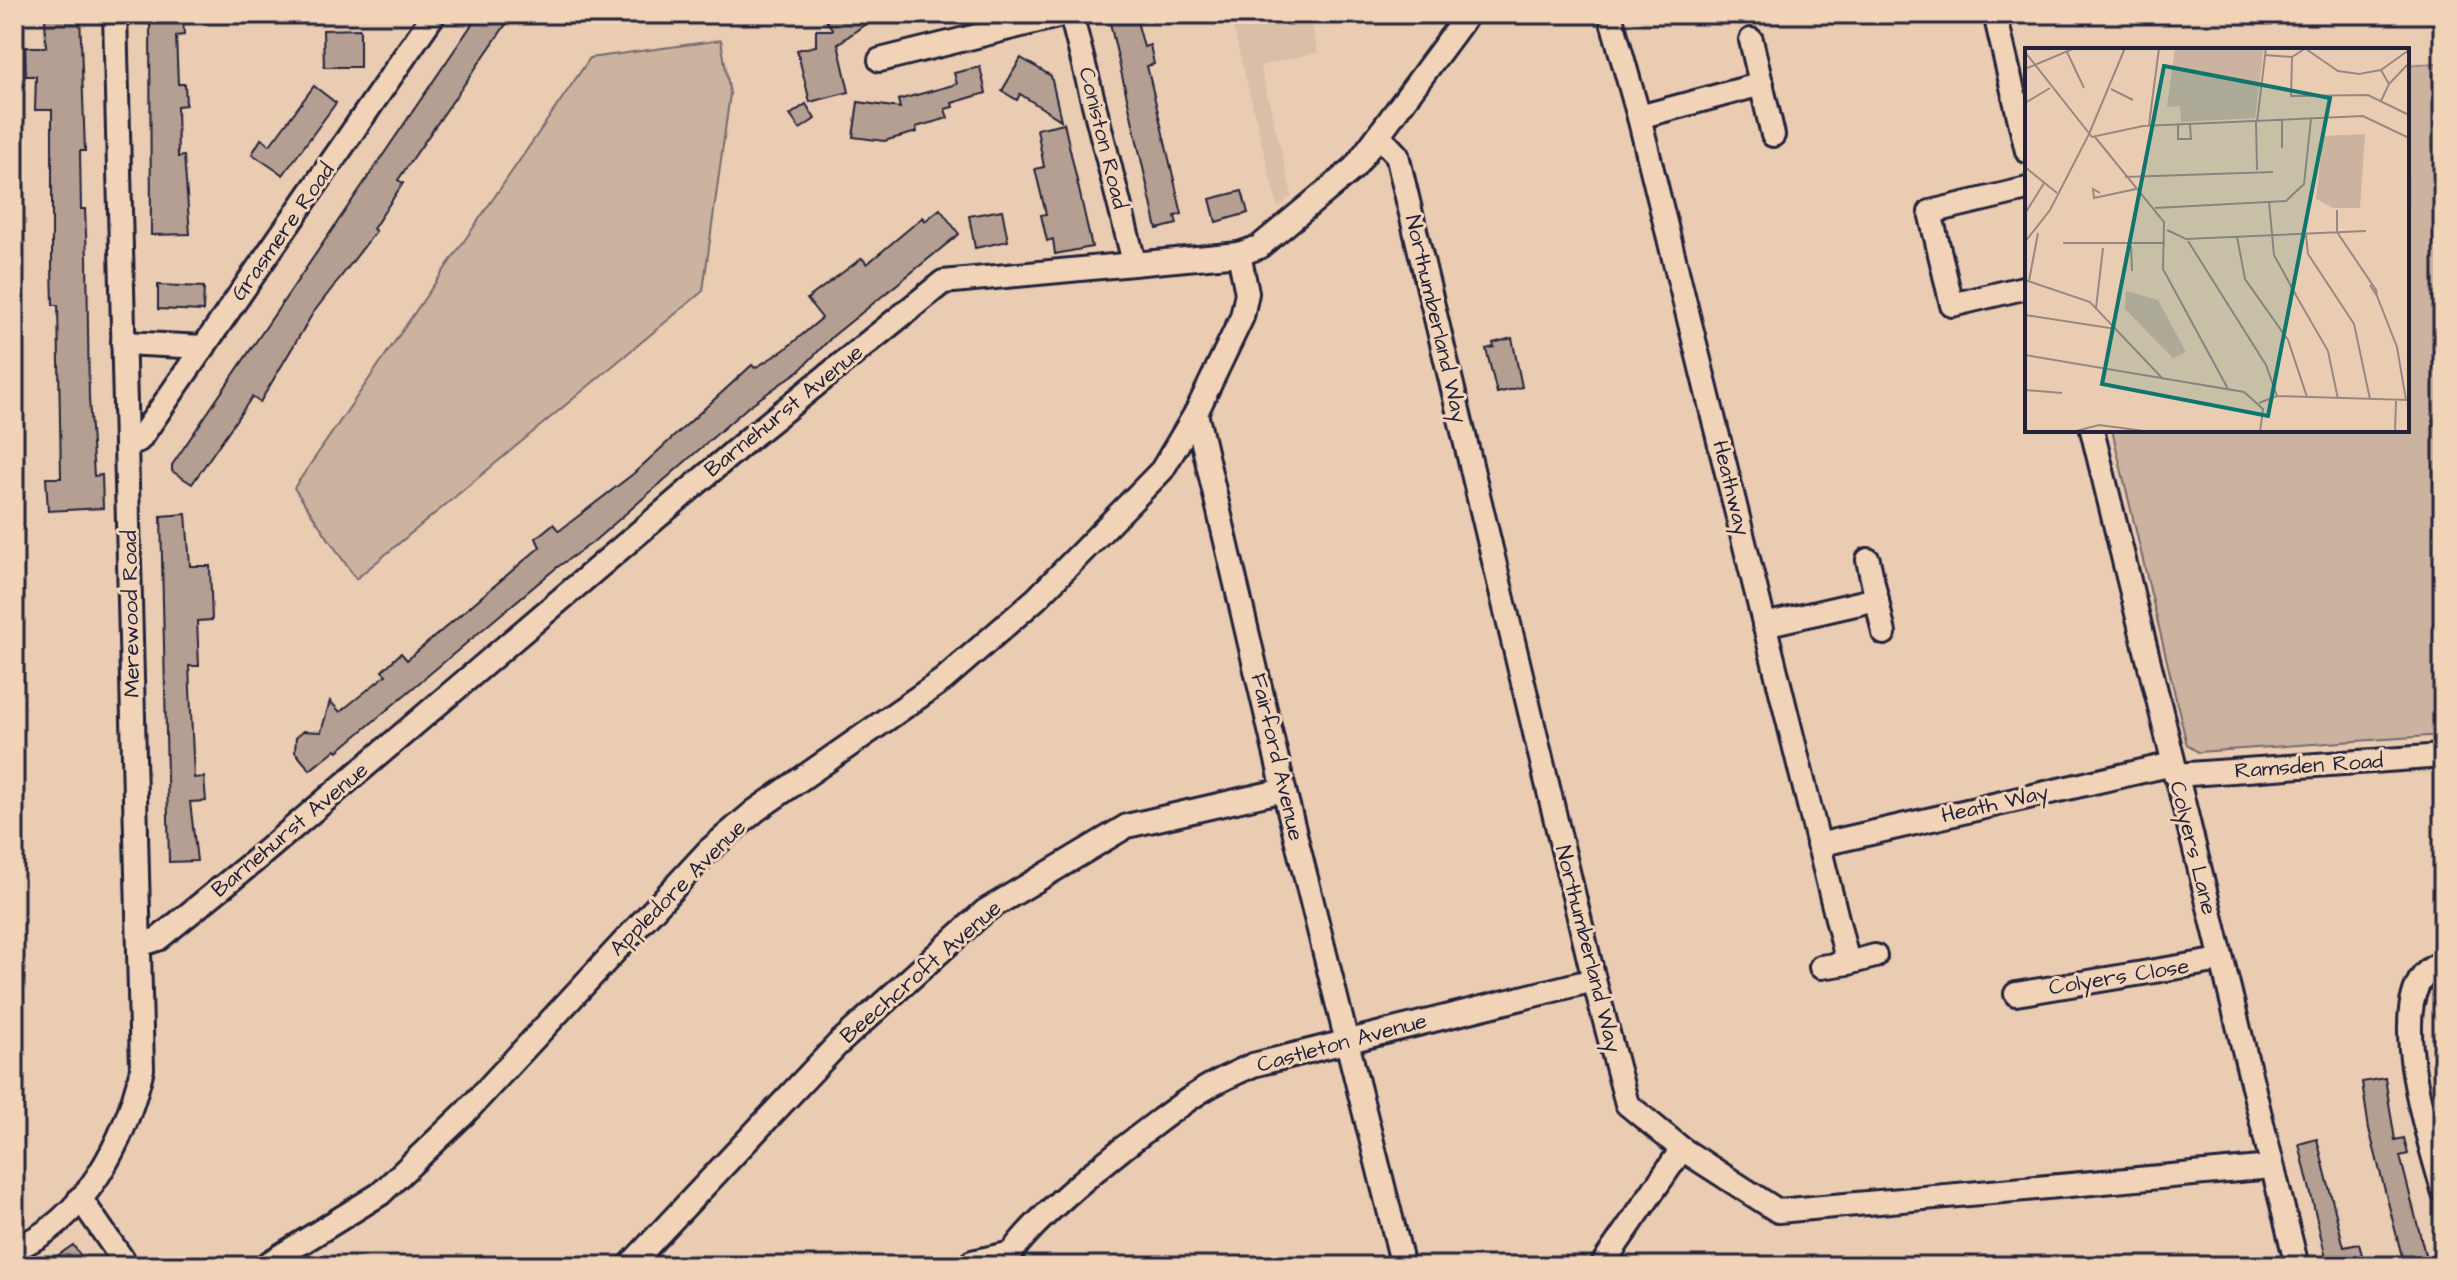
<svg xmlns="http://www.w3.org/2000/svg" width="2457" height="1280" font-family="'Architects Daughter',sans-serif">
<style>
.built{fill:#d9bea8}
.green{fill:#cbb3a0;stroke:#766a6e;stroke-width:2}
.building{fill:#b59f92;stroke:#22223b;stroke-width:2}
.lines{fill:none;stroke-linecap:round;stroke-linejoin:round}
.minor-casing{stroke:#22223b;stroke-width:28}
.minor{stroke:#f1d3b7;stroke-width:22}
.labels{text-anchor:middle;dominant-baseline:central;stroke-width:6;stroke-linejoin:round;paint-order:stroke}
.street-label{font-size:22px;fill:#22223b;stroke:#f1d3b7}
.inset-road{fill:none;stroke:#998882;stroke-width:2}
.view{fill:#0f766e;fill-opacity:0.15;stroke:#0f766e;stroke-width:4}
.inset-edge{fill:none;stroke:#22223b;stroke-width:4}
</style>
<rect width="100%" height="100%" fill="#e9ccb2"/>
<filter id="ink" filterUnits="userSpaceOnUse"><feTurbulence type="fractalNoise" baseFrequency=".0125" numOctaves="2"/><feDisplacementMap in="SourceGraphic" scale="16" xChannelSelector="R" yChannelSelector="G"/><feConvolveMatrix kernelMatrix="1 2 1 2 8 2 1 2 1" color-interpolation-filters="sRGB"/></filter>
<g filter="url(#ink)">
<!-- built -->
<polygon class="built" points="1230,14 1309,14 1318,52 1260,66 1292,195 1278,208"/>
<!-- green -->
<g class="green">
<polygon points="721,40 730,94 703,291 356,579 294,488 590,58"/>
<polygon points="2443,63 2443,735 2198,752 2187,745 2112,430 2407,430 2407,65"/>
</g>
<!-- building -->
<g class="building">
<polygon points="45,14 80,14 85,151 80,151 81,209 85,209 87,258 89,398 94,476 102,475 103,508 48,511 46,478 61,478 58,305 53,305 52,267 52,110 35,110 36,76 26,76 25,47 46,47"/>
<polygon points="150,14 183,14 184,35 176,36 178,84 185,84 186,105 177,106 178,157 184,156 190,234 151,235"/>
<polygon points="479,14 513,14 398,180 403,183 373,229 376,231 313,313 260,402 252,397 192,484 172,471 172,465"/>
<polygon points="821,14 879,14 838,44 849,92 810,102 797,50 816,46 816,30 833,30"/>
<polygon points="1108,14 1135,14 1144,47 1150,45 1154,64 1147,66 1182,214 1175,216 1177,224 1157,229"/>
<polygon points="360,29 360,67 324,67 323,30"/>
<polygon points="1021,58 1051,76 1061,120 1020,94 1017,100 1002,91"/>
<polygon points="980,67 986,93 952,103 953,107 945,109 948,118 916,127 917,132 884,141 853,137 858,102 900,108 898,100 957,84 954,73"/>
<polygon points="314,86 336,103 283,175 252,154 261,139 270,145"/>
<polygon points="806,104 815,119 800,129 790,115"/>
<polygon points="1064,123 1092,247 1055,254 1053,239 1047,241 1041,215 1046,214 1035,169 1044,167 1037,129"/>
<polygon points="1242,191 1248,213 1216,222 1210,199"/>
<polygon points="940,209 959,234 833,336 800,370 749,406 592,543 556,568 338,751 336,749 310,770 295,752 296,737 303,731 321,732 330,701 340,712 386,675 382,671 401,653 407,660 540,547 536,538 553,524 559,531 633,474 752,365 755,368 784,350 822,318 807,299 862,258 867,264 923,217 925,221"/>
<polygon points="1002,210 1008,241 975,248 969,216"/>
<polygon points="158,285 204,287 203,311 158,309"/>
<polygon points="1512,338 1522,387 1497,393 1486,349 1494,347 1493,343"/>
<polygon points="186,514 190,566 210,566 212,620 197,621 199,666 189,666 194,778 204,777 206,801 190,802 197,861 169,862 161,516"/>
<polygon points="2385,1078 2395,1140 2404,1138 2408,1154 2400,1156 2426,1258 2404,1264 2369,1129 2362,1082"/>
<polygon points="2317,1139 2344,1247 2359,1244 2365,1266 2328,1266 2299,1144"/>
<polygon points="73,1245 88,1266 43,1266"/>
</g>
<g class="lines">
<!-- minor casing -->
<g class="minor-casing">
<g id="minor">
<polyline points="1071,14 1134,262"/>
<polyline points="1610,14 1639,117 1848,963 1821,967"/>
<polyline points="1995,14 2027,151"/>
<polyline points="1751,40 1773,135"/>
<polyline points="880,60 1066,14"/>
<polyline points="1639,117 1762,84"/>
<polyline points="1380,137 1397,155 1594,980 1627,1104 1682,1149 1778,1211 2272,1167"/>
<polyline points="2027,189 1930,212 1952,305 2027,287"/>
<polyline points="1239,254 1247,293 1242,317 1196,413 1284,790 1403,1266"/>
<polyline points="123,343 204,347"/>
<polyline points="2092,430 2297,1266"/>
<polyline points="126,444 139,440 434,14"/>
<polyline points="1868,560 1884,633"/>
<polyline points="1764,625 1877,599"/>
<polyline points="2175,775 2443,756"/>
<polyline points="1818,845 2173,764"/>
<polyline points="139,945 158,939 253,862 750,438 943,282 1239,254 1259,247 1354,168 1468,14"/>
<polyline points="1848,963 1875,956"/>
<path d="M2443 963C2375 983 2431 1143 2443 1191"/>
<polyline points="2016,994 2221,960"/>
<polyline points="80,1198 127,1266"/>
<path d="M14 1249C86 1220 125 1140 142 1069L115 14"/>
<polyline points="1604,1262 1682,1149"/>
<polyline points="264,1266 380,1194 464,1114 708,851 755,811 943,680 1037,598 1162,470 1196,413"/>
<polyline points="629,1266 837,1045 985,911 1127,826 1284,790"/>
<polyline points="968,1266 972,1262 1008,1254"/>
<path d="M1005 1266C1015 1227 1164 1114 1203 1090 1219 1080 1236 1073 1253 1065L1594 980"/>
</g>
</g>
<!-- minor -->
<use href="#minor" class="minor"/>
</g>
</g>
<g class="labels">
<!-- street labels -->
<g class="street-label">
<text transform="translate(1103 138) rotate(76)">Coniston Road</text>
<text transform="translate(283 232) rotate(-55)">Grasmere Road</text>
<text transform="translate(1436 319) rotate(77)">Northumberland Way</text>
<text transform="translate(784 411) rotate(-39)">Barnehurst Avenue</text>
<text transform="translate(1731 488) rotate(76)">Heathway</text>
<text transform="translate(131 614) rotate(-91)">Merewood Road</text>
<text transform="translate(1277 757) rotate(77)">Fairford Avenue</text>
<text transform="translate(2309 766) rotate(-4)">Ramsden Road</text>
<text transform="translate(1995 804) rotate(-13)">Heath Way</text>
<text transform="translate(290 830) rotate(-40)">Barnehurst Avenue</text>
<text transform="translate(2193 848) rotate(76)">Colyers Lane</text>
<text transform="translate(678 888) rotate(-45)">Appledore Avenue</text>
<text transform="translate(1588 949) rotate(76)">Northumberland Way</text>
<text transform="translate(921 972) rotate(-41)">Beechcroft Avenue</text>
<text transform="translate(2119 977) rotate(-9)">Colyers Close</text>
<text transform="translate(1342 1043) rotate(-15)">Castleton Avenue</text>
</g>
</g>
<!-- overview -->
<g transform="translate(2025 48)">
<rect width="384" height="384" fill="#e9ccb2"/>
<path d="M150 0H239L230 70 156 74 155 58 142 59ZM340 86 335 160H308L291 151 298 88ZM101 243 133 252 161 304 148 310 100 261Z" fill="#cbb3a0"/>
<path class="inset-road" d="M281 1 313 23 334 26 356 22M0 4 67 89 118 78 338 68 384 90M42 4 59 40M240 7 267 9 281 0M267 9 266 48 343 47 384 67M0 21 50 0M364 36 384 15M86 41 108 52M356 53 364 36 356 22 384 2M0 55 25 40M231 74 232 122M232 74 241 0M124 77 134 0M153 77V91H166L165 77M70 89 139 174 138 221 203 341M257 100V72M0 119 32 145M100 129 248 124M75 145 68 141 69 150 111 141M244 154 249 207 271 247M130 160 261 153 279 136 286 71M312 162V184L351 242 352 248 345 237M1 164 19 135M142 182 161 191 341 183M281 187 283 206 329 276 345 351M212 189 220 231 263 292 282 349M163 193 241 317 252 348M0 194 25 162 64 86 100 0M38 195H140M106 198 107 223M0 232 65 254 138 331M4 233 13 185M265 237 303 303 313 351M352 248 372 299 381 352M71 260 78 200M0 267 91 281M0 307 219 344 238 361 235 384M0 342 37 345M234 355 252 348 384 352M47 384 74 377 127 384M370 384 371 353"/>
<path class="view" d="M139 18 305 50 243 368 77 336Z"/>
<rect width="384" height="384" class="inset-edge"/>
</g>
<!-- margin -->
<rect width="2457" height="1280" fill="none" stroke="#f1d3b7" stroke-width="48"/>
<rect x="24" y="24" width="2409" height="1232" fill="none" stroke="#22223b" stroke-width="3" filter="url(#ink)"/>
</svg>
